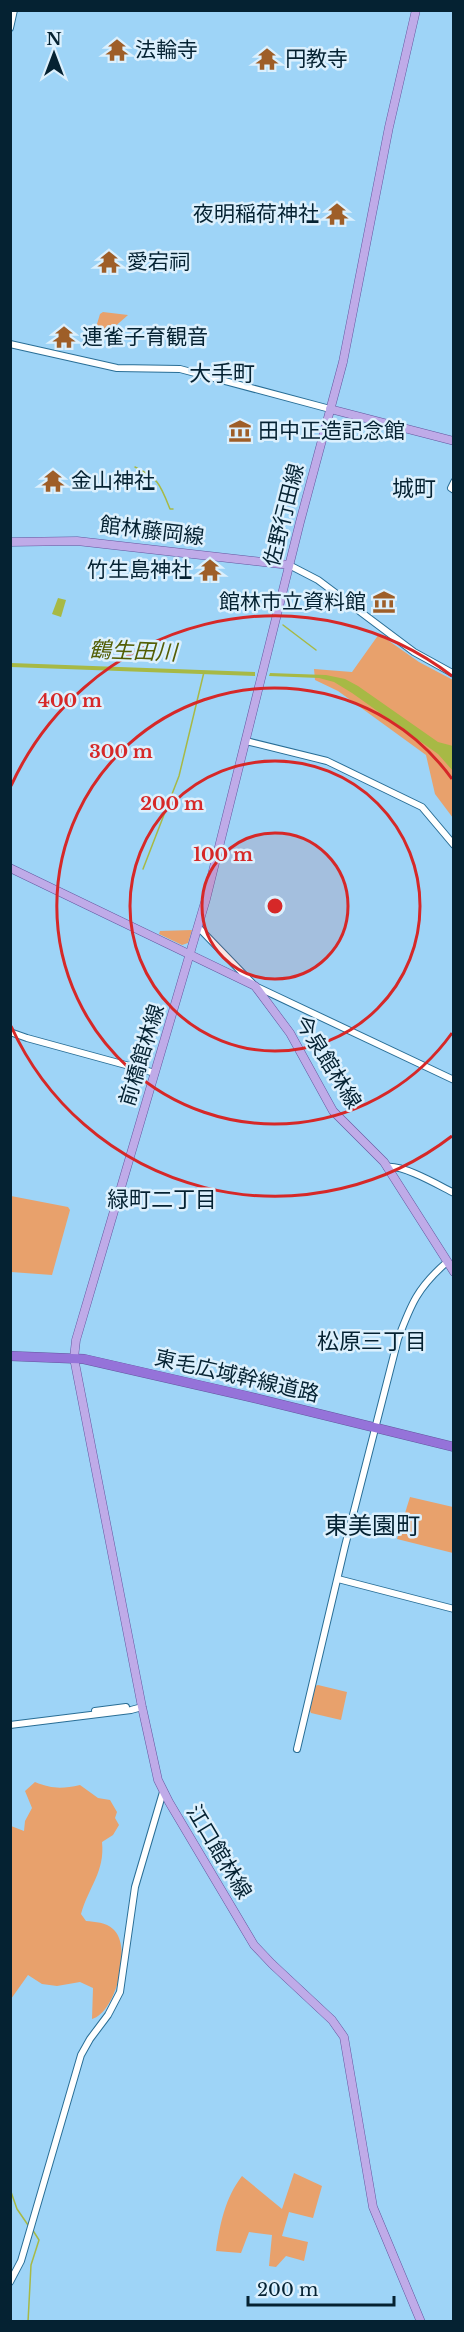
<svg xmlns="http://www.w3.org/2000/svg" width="464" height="2332" font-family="'Libre Baskerville','Noto Sans JP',serif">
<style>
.green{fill:#e8a16c}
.water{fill:#a7b945}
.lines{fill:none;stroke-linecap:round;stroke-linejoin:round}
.stream{stroke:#a7b945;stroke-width:1.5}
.minor-casing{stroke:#296e96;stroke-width:8}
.major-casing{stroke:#63579f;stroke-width:9}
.highway-casing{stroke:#63579f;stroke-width:10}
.minor{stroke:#fff;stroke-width:6}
.major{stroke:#bfabe8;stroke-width:8}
.highway{stroke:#9573d9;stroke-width:9}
.ring{fill:none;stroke:#d62828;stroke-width:3}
.labels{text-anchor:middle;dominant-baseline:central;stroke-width:5;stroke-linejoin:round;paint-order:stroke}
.poi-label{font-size:21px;fill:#052232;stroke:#dcf0fd;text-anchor:start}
.street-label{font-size:21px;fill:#052232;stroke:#dcf0fd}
.neighbourhood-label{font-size:22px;fill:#052232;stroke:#dcf0fd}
.water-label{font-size:22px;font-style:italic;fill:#535e05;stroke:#dcf0fd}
.quarter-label{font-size:24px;fill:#052232;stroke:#dcf0fd}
.centre{fill:#d62828;stroke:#dcf0fd;stroke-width:3}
.ring-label{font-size:18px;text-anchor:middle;font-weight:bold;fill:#d62828;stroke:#dcf0fd;stroke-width:5;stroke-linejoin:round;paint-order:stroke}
</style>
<rect width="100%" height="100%" fill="#9ed4f7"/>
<!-- green -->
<g class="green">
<polygon points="103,312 128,315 94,345 91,344 100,314"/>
<polygon points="379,634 419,662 453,680 453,818 435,794 426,755 338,691 315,680 314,669 352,672"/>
<polygon points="192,930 188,943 182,945 159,934 160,931"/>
<polygon points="11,1196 68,1207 70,1210 52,1275 11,1272"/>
<polygon points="410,1497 453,1507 453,1553 397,1539"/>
<polygon points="318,1685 347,1692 341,1720 311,1713 310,1711 315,1686"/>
<path d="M35 1782C52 1789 62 1789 80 1785L98 1798 110 1800 117 1812 115 1818 119 1825 113 1835 102 1842C105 1872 89 1886 81 1914L86 1921C95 1922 106 1922 113 1929 133 1946 116 2013 92 2019L93 1988 80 1982 57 1986 42 1984 28 1975 11 1999V1826L24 1831 25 1821 32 1808 25 1791Z"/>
<path d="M294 2173 322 2186 313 2218 289 2212 282 2236 308 2242 304 2261 286 2256 276 2267 269 2266 272 2235 249 2232 241 2253 216 2251C220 2224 225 2198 242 2176L282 2209Z"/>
</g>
<!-- water -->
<g class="water">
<polygon points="58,598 66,600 61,617 52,614"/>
<polygon points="11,663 255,672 255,676 11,667"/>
<polygon points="270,673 326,675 345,679 358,686 438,742 453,746 453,771 438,754 352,693 334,682 319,678 269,676"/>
</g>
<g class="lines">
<!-- stream -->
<g class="stream">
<path d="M135 467C159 479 160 484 170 509H173"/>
<polyline points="283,625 316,650"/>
<polyline points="143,869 179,776 204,672"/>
<polyline points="10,2189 17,2209 28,2225"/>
<polyline points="28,2322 31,2265 39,2240 32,2229"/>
</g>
<!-- minor casing -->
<g class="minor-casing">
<g id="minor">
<polyline points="10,28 14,10"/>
<polyline points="10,344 117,368 180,369 330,409"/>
<polyline points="454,482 451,488 454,490"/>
<polyline points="289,565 318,580 414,652 454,674"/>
<polyline points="246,741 327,761 422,807 454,845"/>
<polyline points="199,928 255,986 454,1080"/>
<polyline points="10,1032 27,1038 155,1073"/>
<path d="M387 1167C404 1165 438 1185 454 1193"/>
<polyline points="338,1579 454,1609"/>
<polyline points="95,1711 126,1707"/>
<polyline points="10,1725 131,1710 142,1707"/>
<path d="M297 1749 345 1546 398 1339C411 1304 418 1287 447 1262"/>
<polyline points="10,2282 21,2261 81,2055 90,2039 108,2015 120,1992 135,1887 163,1792"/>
</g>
</g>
<!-- major casing -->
<g class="major-casing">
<g id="major">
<polyline points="416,10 389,127 343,362 300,522 206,899 76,1340 74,1358 142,1707 158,1780 169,1802 254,1945 272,1964 332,2020 344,2037 373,2207 421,2322"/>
<polyline points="330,409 454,441"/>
<polyline points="10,542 77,541 289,565"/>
<polyline points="10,868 255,986 290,1033 333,1111 384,1162 454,1272"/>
</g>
</g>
<!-- highway casing -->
<g class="highway-casing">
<polyline id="highway" points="10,1356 84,1359 242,1395 454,1447"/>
</g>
<!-- minor -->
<use href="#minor" class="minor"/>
<!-- major -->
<use href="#major" class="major"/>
<!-- highway -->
<use href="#highway" class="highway"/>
</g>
<!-- distance rings -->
<circle cx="275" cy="906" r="73" fill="#d62828" fill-opacity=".12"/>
<g class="ring">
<circle cx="275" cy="906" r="73"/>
<circle cx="275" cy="906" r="145"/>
<path d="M452 1033A218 218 0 1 1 452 779"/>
<path d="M452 1136A290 290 0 0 1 11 1026M11 786A290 290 0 0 1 452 676"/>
</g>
<!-- icons -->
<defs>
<g id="temple-bare" transform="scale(1.8)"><path d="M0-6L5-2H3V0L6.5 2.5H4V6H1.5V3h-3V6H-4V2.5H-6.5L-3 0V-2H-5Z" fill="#9e5e28" stroke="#dcf0fd" stroke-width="2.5" paint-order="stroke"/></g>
<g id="museum-bare" transform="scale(1.8)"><path d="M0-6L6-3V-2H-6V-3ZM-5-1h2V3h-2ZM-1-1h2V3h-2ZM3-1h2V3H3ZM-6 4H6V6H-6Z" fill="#9e5e28" stroke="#dcf0fd" stroke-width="2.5" paint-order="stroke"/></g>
</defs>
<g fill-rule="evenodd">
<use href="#temple-bare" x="117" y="50"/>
<use href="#temple-bare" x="267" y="59"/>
<use href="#temple-bare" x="337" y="214"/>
<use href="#temple-bare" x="109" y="262"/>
<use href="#temple-bare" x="64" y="337"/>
<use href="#museum-bare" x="240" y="431"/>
<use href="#temple-bare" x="53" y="481"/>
<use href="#temple-bare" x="210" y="570"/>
<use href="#museum-bare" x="384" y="602"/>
</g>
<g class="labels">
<!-- poi labels -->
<g class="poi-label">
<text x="135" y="50">法輪寺</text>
<text x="285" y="59">円教寺</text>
<text x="319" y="214" text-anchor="end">夜明稲荷神社</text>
<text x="127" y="262">愛宕祠</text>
<text x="82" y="337">連雀子育観音</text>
<text x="258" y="431">田中正造記念館</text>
<text x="71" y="481">金山神社</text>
<text x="192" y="570" text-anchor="end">竹生島神社</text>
<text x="366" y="602" text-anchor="end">館林市立資料館</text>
</g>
<!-- street labels -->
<g class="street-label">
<text transform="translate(284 515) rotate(-76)">佐野行田線</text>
<text transform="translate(152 531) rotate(7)">館林藤岡線</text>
<text transform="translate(142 1055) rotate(-73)">前橋館林線</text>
<text transform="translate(328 1062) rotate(58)">今泉館林線</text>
<text transform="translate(237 1376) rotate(13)">東毛広域幹線道路</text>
<text transform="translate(219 1852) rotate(59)">江口館林線</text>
</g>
<!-- neighbourhood labels -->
<g class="neighbourhood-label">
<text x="222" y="373">大手町</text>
<text x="414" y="488">城町</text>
<text x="162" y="1199">緑町二丁目</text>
<text x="372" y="1341">松原三丁目</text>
</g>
<!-- water labels -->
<g class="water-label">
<text transform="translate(133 651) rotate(2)">鶴生田川</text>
</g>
<!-- quarter labels -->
<g class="quarter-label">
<text x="372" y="1525">東美園町</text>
</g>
</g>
<circle cx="275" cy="906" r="9" class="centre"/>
<g class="ring-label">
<text x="70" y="707">400 m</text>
<text x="121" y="758">300 m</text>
<text x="172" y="810">200 m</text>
<text x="223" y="861">100 m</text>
</g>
<!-- border -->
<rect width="464" height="2332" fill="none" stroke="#052232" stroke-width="24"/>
<!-- north arrow -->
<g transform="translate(54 54)" stroke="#dcf0fd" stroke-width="4.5" paint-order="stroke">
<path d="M0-4.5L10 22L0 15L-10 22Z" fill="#052232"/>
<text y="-9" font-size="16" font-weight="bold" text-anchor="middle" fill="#052232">N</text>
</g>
<!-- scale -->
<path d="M248 2296v9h146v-9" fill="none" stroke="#052232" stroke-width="3"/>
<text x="257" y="2296" font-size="18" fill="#052232" stroke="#dcf0fd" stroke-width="4.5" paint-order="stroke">200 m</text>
</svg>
